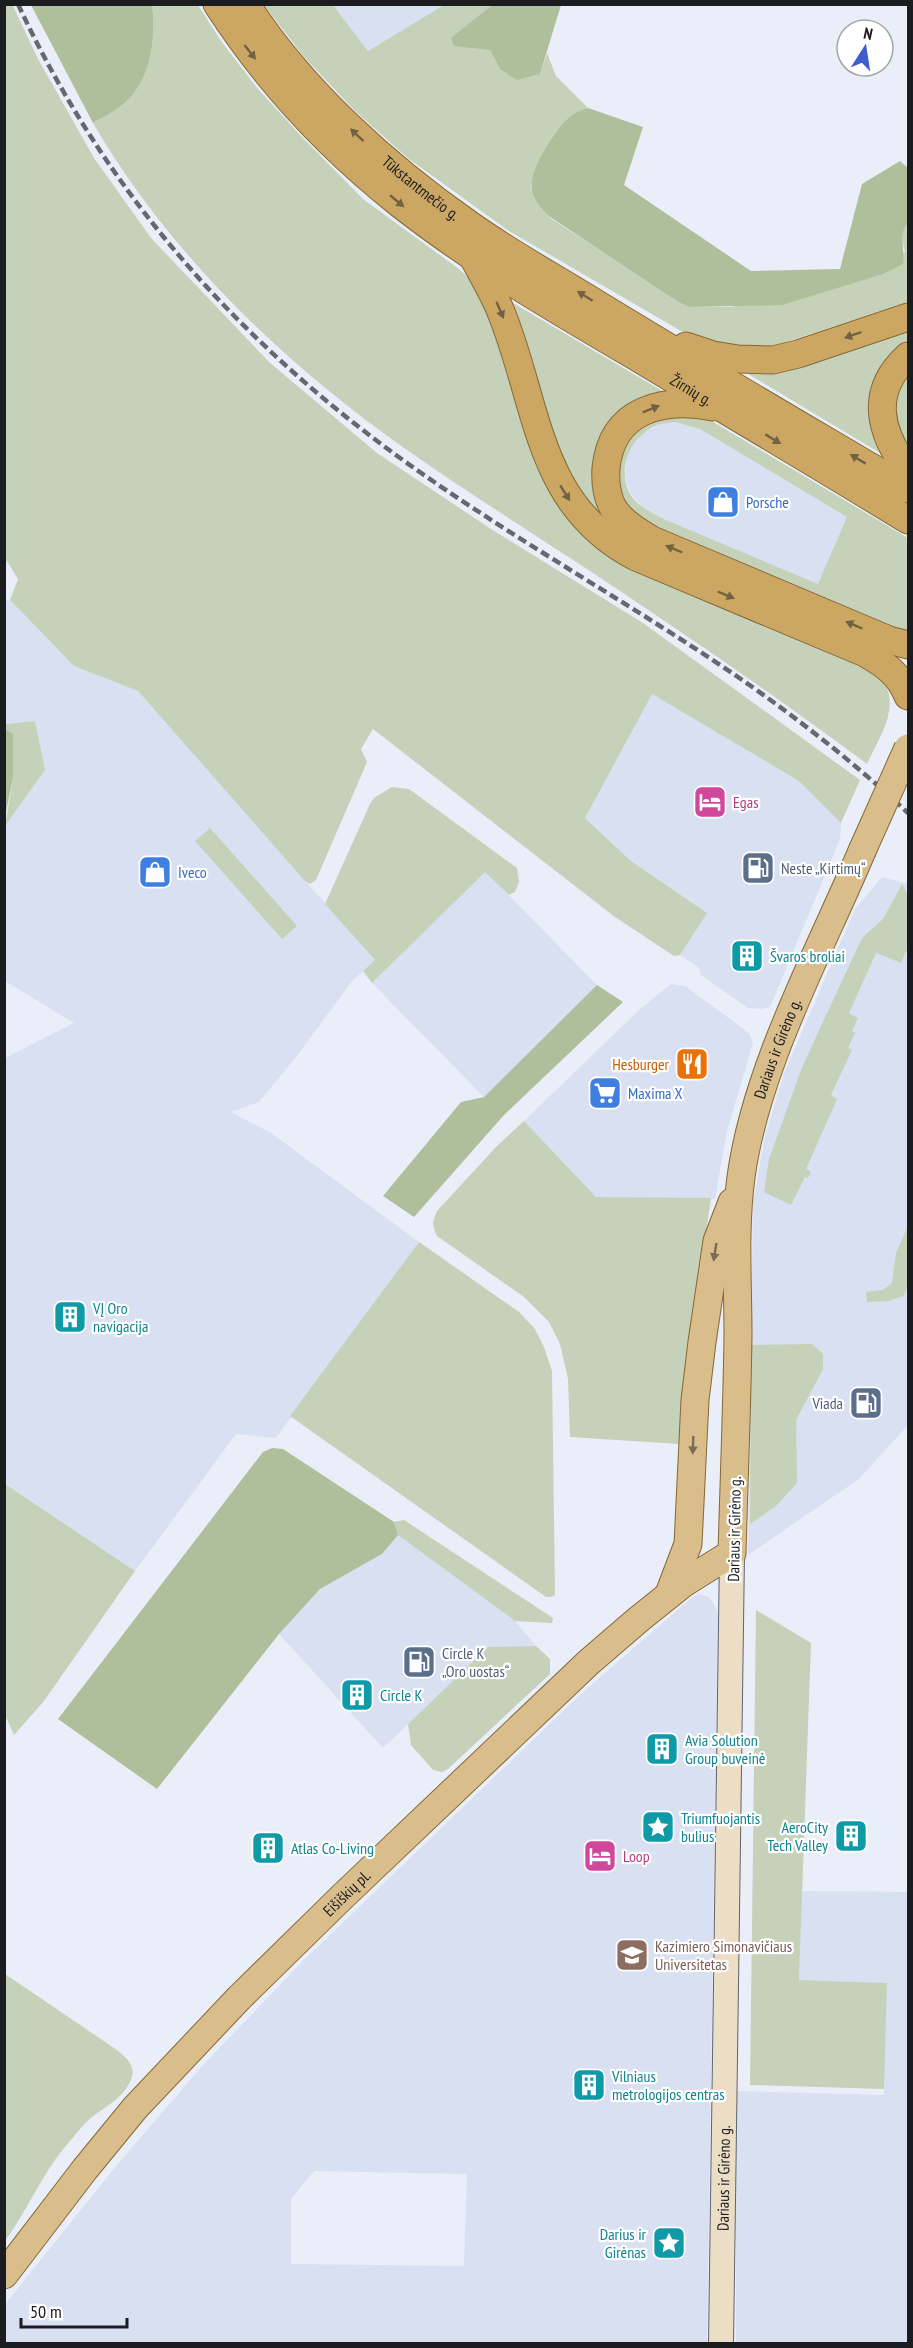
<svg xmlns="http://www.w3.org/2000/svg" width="913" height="2348" font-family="'PT Sans Narrow',sans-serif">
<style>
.built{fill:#d8e0f1;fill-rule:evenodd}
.green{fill:#c6d1b9;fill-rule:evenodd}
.forest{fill:#afbf9b}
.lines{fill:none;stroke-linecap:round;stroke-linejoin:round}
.secondary-casing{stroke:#5f636d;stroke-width:26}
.primary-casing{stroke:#856833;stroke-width:29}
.trunk-casing{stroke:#856833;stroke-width:29}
.secondary{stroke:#ecdec5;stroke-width:24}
.primary{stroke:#d9bd8b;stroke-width:27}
.trunk{stroke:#cca764;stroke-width:27}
.rail{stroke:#65686f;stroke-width:4.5;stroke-dasharray:9 4.5;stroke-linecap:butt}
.primary-bridge-casing{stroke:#856833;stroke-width:29;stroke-linecap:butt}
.primary-bridge{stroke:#d9bd8b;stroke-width:27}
.oneway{fill:#736242}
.oneway2{fill:#7a6c56}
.labels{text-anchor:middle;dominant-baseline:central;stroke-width:4.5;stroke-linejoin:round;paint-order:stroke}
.street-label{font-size:16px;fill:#1a1c20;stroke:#fff}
.shop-label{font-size:16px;fill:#366cbe;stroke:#fff;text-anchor:start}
.hotel-label{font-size:16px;fill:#b23c85;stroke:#fff;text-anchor:start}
.service-label{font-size:16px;fill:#4e5e75;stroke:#fff;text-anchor:start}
.culture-label{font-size:16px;fill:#0d838f;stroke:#fff;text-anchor:start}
.food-label{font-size:16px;fill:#c56008;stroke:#fff;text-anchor:end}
.education-label{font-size:16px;fill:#785e54;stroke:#fff;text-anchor:start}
</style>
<rect width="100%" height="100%" fill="#e9eef9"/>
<!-- built -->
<g class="built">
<polygon points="333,5 444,5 368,51"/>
<polygon points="675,422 700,429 848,517 818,585 666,520 644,508 630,493 625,476 627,458 633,445 643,433 658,424"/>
<polygon points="4,600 10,600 74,666 138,691 375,960 352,981 296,1057 259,1102 231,1112 271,1133 419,1242 276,1438 236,1434 135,1571 5,1484 5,1058 74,1023 5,981 5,826 45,770 35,721 5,724"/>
<polygon points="651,693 799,781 841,823 840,839 770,1007 761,1009 748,1008 701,975 699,968 680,955 707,913 631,861 585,818"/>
<polygon points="485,871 597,985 484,1097 372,983"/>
<polygon points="882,877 908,884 908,1425 859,1479 748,1555 753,1203 764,1141 783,1076 855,909"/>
<polygon points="671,984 685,986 749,1033 753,1043 727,1131 715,1199 596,1197 524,1121 639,1010"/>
<polygon points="398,1535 515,1621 536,1646 488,1647 383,1748 279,1634 320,1589 382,1554"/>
<path d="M699 1594 709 1597 715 1606 718 1615 707 2343H5V2304L122 2159 203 2065 305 1959 581 1694 690 1599ZM314 2171 467 2174 464 2266 291 2264V2199Z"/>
<polygon points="802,1891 908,1892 908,2343 736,2343 736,2091 884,2095 886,1983 799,1980"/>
</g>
<!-- green -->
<g class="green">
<polygon points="12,4 38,59 94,158 151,238 269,362 377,453 491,529 643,623 860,780 841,823 799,781 652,694 585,818 631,861 707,913 680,955 674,956 615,917 373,729 361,749 367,762 316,880 310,884 305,881 138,691 74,666 10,600 18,579 5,558 4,5"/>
<path d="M152 5H198L221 41 258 89 301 136 363 199 459 269 476 285 488 305 555 496 874 671C906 700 882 731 867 764 776 696 682 632 587 569 526 529 464 490 404 448 282 362 168 252 93 123 107 115 124 107 134 93 152 70 156 33 152 5Z"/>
<path d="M264 5H333L368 51 444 5H492L452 38 490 50 500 69 540 74 547 53 556 76 588 108C553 123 540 152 531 187L550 218 689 307H732L905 252C902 240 900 232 908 223V302L771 347 705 345 509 231 409 159 355 111 304 57Z"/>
<polygon points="503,297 664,392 650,395 625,409 610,532 566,475"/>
<polygon points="908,325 908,345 895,354 885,456 743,371"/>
<polygon points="908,367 908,458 890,420 903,372"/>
<path d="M668 412 710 420 908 538V639L638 521 619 495 615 463 629 433ZM675 422 700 429 847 517 818 584 666 520C653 513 636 506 629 492 617 467 632 435 657 425 662 423 669 423 675 422Z"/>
<polygon points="35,721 45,770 5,826 13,778 13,735 5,729 5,724"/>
<polygon points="392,787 409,789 517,868 519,882 515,892 509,895 485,872 372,983 363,971 375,960 325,904 370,804 374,798"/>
<polygon points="210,828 297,926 282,939 195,841"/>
<polygon points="902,884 908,895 908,951 906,951 901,963 876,953 849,1013 858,1018 852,1031 855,1033 848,1048 852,1050 831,1095 837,1099 806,1169 811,1172 808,1178 805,1177 791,1205 764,1192 769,1159 803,1065 862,938 883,919"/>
<path d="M524 1121 596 1197 711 1198 684 1382 679 1444 570 1437 568 1379 560 1344 549 1322 524 1297 437 1236C432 1226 432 1221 437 1211L497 1146Z"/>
<polygon points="908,1226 908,1283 904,1296 888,1301 867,1302 866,1292 883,1290 892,1283 896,1253"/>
<polygon points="419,1242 519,1312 535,1329 544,1347 552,1371 555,1595 551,1597 546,1597 290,1416"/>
<polygon points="812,1344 823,1354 823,1369 796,1420 797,1483 776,1506 750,1524 751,1345"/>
<polygon points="5,1484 135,1571 44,1701 14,1735 5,1715"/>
<polygon points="404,1520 553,1618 552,1623 515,1621 398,1535 394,1522"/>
<polygon points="756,1610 811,1643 799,1980 887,1983 884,2089 750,2085"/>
<polygon points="536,1646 550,1659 550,1674 448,1769 442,1772 433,1770 411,1745 408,1724 488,1647"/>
<path d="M5 1974 117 2050C129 2060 138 2068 129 2084 121 2099 105 2107 92 2117 82 2125 73 2138 64 2148 42 2175 26 2212 5 2241Z"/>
</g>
<!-- forest -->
<g class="forest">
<path d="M31 5H152C156 33 152 70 134 93 124 107 107 115 93 123Z"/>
<polygon points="492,5 561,5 540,74 517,80 500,69 490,50 454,46 451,38"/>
<path d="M588 108 643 127 624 185 751 271 840 269 862 184 900 161 908 168V223C898 234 905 249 903 264L883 274 782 305 689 307 677 301 550 217C542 209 534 201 532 190 529 169 555 128 571 116 576 112 583 110 588 108Z"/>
<polygon points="5,729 13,734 13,778 5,817"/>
<polygon points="597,985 623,1002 504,1115 414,1217 383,1196 461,1102 484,1097"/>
<polygon points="272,1448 283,1449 394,1522 398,1535 382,1554 320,1589 279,1634 157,1789 58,1719 263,1452"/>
</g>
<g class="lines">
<!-- secondary casing -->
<g class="secondary-casing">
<g id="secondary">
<path id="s1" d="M721 2344 732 1553"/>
</g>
</g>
<!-- primary casing -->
<g class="primary-casing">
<g id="primary">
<polyline points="669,1594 688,1544 695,1400 702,1342 717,1241 732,1202"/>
<path id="s2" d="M4 2275 85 2169 135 2108 239 1998 343 1896 589 1662 639 1619 684 1583 732 1553C734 1480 737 1408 738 1335 738 1283 734 1229 741 1177 756 1067 819 953 862 851"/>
</g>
</g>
<!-- trunk casing -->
<g class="trunk-casing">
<g id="trunk">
<path id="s3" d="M217 4C266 80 329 148 400 204 475 263 558 311 640 359 730 413 820 466 908 520"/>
<path id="s4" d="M246 4C301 90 387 167 470 225 511 254 555 278 597 304 700 367 805 428 908 489"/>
<path d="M474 259C483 276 494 294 501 312 539 405 536 505 636 557L865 653C886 665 899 674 908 696"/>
<polyline points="686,346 713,355 738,359 773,360 798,354 908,317"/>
<path d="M908 356C868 392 880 433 908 471"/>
<path d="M713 407C663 397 612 409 606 468 605 482 607 501 616 512 626 525 639 532 652 540L889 640 908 645"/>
</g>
</g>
<!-- secondary -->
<use href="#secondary" class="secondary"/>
<!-- primary -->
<use href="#primary" class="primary"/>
<!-- trunk -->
<use href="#trunk" class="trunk"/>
<!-- rail -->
<path class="rail" d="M18 4C101 183 224 326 381 444 499 532 630 602 751 686 806 725 859 767 908 813"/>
<!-- primary-bridge casing -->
<g class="primary-bridge-casing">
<polyline id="primary-bridge" points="862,851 908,748"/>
</g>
<!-- primary-bridge -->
<use href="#primary-bridge" class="primary-bridge"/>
</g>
<!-- one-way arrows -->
<defs><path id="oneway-solid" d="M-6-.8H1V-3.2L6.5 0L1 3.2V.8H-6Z" transform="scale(1.5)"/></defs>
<g class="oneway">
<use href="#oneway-solid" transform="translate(250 52) rotate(52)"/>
<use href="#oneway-solid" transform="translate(357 135) rotate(-137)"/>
<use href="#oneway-solid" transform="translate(397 201) rotate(40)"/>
<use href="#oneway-solid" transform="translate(585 296) rotate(-148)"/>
<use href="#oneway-solid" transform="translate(500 310) rotate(67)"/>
<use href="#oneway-solid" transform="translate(853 335) rotate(161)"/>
<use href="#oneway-solid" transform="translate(651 409) rotate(-22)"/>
<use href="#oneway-solid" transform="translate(773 439) rotate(31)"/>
<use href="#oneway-solid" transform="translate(858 459) rotate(-149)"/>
<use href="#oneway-solid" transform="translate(565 493) rotate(58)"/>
<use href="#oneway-solid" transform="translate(674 549) rotate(-157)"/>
<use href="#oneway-solid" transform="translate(726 595) rotate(23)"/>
<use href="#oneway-solid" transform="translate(854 625) rotate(-157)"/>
</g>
<g class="oneway2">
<use href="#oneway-solid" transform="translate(715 1252) rotate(99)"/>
<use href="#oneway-solid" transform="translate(693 1445) rotate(92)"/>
</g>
<!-- icons -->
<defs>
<g id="shop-square" transform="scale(1.725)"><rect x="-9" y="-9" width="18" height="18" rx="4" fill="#3f7fe0" stroke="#fff"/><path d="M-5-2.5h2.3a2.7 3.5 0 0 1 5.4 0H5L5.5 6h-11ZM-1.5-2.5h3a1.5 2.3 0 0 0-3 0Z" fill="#fff"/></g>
<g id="hotel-square" transform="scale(1.725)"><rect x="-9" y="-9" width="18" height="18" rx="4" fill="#d1479c" stroke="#fff"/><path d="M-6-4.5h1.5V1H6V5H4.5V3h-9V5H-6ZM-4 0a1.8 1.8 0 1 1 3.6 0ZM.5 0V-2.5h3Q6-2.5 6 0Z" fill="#fff"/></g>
<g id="fuel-square" transform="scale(1.725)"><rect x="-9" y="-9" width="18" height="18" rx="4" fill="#5c6f8a" stroke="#fff"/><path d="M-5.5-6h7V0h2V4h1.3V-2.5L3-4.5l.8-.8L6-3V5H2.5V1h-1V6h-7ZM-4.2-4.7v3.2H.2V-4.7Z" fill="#fff"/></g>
<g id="building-square" transform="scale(1.725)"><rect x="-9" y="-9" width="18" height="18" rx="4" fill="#0f9aa8" stroke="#fff"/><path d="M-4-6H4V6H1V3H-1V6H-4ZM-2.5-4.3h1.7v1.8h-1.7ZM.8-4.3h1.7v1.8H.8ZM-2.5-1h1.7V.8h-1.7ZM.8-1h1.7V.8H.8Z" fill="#fff"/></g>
<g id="restaurant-square" transform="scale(1.725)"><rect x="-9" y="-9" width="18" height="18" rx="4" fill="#e8710a" stroke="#fff"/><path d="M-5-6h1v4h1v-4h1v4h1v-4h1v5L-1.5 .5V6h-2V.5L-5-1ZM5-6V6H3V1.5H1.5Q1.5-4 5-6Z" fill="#fff"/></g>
<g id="supermarket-square" transform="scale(1.725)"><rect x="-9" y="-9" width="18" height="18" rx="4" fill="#3f7fe0" stroke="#fff"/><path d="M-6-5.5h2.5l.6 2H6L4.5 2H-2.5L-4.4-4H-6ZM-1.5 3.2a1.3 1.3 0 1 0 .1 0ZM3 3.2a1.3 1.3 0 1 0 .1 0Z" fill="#fff"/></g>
<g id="sight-square" transform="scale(1.725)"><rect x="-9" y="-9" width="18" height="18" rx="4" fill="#0f9aa8" stroke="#fff"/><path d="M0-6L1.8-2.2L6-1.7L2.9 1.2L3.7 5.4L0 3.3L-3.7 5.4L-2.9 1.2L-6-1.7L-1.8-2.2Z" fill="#fff"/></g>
<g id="university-square" transform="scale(1.725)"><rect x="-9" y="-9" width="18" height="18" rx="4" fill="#8d6e63" stroke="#fff"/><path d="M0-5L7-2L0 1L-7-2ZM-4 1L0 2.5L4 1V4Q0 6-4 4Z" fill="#fff"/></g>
</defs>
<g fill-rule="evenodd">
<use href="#shop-square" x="723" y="502"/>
<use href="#hotel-square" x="710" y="802"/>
<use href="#fuel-square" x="758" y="868"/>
<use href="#shop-square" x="155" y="872"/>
<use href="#building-square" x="747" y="956"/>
<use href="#restaurant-square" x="692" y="1064"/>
<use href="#supermarket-square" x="605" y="1093"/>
<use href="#building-square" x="70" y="1317"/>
<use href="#fuel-square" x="866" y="1403"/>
<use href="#fuel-square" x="419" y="1662"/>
<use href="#building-square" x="357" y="1695"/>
<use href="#building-square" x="662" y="1749"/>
<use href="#sight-square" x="658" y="1827"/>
<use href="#building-square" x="851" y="1836"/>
<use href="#building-square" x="268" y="1848"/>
<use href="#hotel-square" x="600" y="1856"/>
<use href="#university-square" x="632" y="1955"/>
<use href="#building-square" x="589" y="2085"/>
<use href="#sight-square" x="669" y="2243"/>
</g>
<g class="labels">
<!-- street labels -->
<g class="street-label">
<text stroke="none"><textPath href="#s4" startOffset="255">Tūkstantmečio g.</textPath></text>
<text stroke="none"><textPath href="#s3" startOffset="618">Žirnių g.</textPath></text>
<text stroke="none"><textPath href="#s2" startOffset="1539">Dariaus ir Girėno g.</textPath></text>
<text transform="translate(734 1529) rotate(-89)">Dariaus ir Girėno g.</text>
<text stroke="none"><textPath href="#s2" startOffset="514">Eišiškių pl.</textPath></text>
<text stroke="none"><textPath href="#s1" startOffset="166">Dariaus ir Girėno g.</textPath></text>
</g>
<!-- shop labels -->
<g class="shop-label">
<text x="746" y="502">Porsche</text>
<text x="178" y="872">Iveco</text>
<text x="628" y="1093">Maxima X</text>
</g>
<!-- hotel labels -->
<g class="hotel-label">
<text x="733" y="802">Egas</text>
<text x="623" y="1856">Loop</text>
</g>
<!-- service labels -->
<g class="service-label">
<text x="781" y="868">Neste „Kirtimų“</text>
<text x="843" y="1403" text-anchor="end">Viada</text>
<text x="442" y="1653">Circle K<tspan x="442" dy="18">„Oro uostas“</tspan></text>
</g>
<!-- culture labels -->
<g class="culture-label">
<text x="770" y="956">Švaros broliai</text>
<text x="93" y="1308">VĮ Oro<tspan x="93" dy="18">navigacija</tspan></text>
<text x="380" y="1695">Circle K</text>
<text x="685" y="1740">Avia Solution<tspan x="685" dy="18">Group buveinė</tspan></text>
<text x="681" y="1818">Triumfuojantis<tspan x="681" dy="18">bulius</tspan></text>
<text x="828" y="1827" text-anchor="end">AeroCity<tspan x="828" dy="18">Tech Valley</tspan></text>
<text x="291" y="1848">Atlas Co-Living</text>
<text x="612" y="2076">Vilniaus<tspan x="612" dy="18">metrologijos centras</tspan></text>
<text x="646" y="2234" text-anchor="end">Darius ir<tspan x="646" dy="18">Girėnas</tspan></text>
</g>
<!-- food labels -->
<g class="food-label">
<text x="669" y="1064">Hesburger</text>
</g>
<!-- education labels -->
<g class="education-label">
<text x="655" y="1946">Kazimiero Simonavičiaus<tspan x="655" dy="18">Universitetas</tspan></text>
</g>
</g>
<!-- border -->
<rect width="913" height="2348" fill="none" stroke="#1a1c20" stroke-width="12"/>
<!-- north arrow -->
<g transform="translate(865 48) rotate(12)"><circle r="28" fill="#ffffff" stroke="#a3a4a6" stroke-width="1.5"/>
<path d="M0-4.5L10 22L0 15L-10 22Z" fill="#3f5dcf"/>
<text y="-9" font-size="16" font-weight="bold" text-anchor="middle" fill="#1a1c20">N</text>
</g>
<!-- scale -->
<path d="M21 2318v9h106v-9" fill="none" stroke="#1a1c20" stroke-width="3"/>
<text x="30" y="2318" font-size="18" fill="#1a1c20" stroke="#ffffff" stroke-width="4.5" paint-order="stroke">50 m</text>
</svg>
